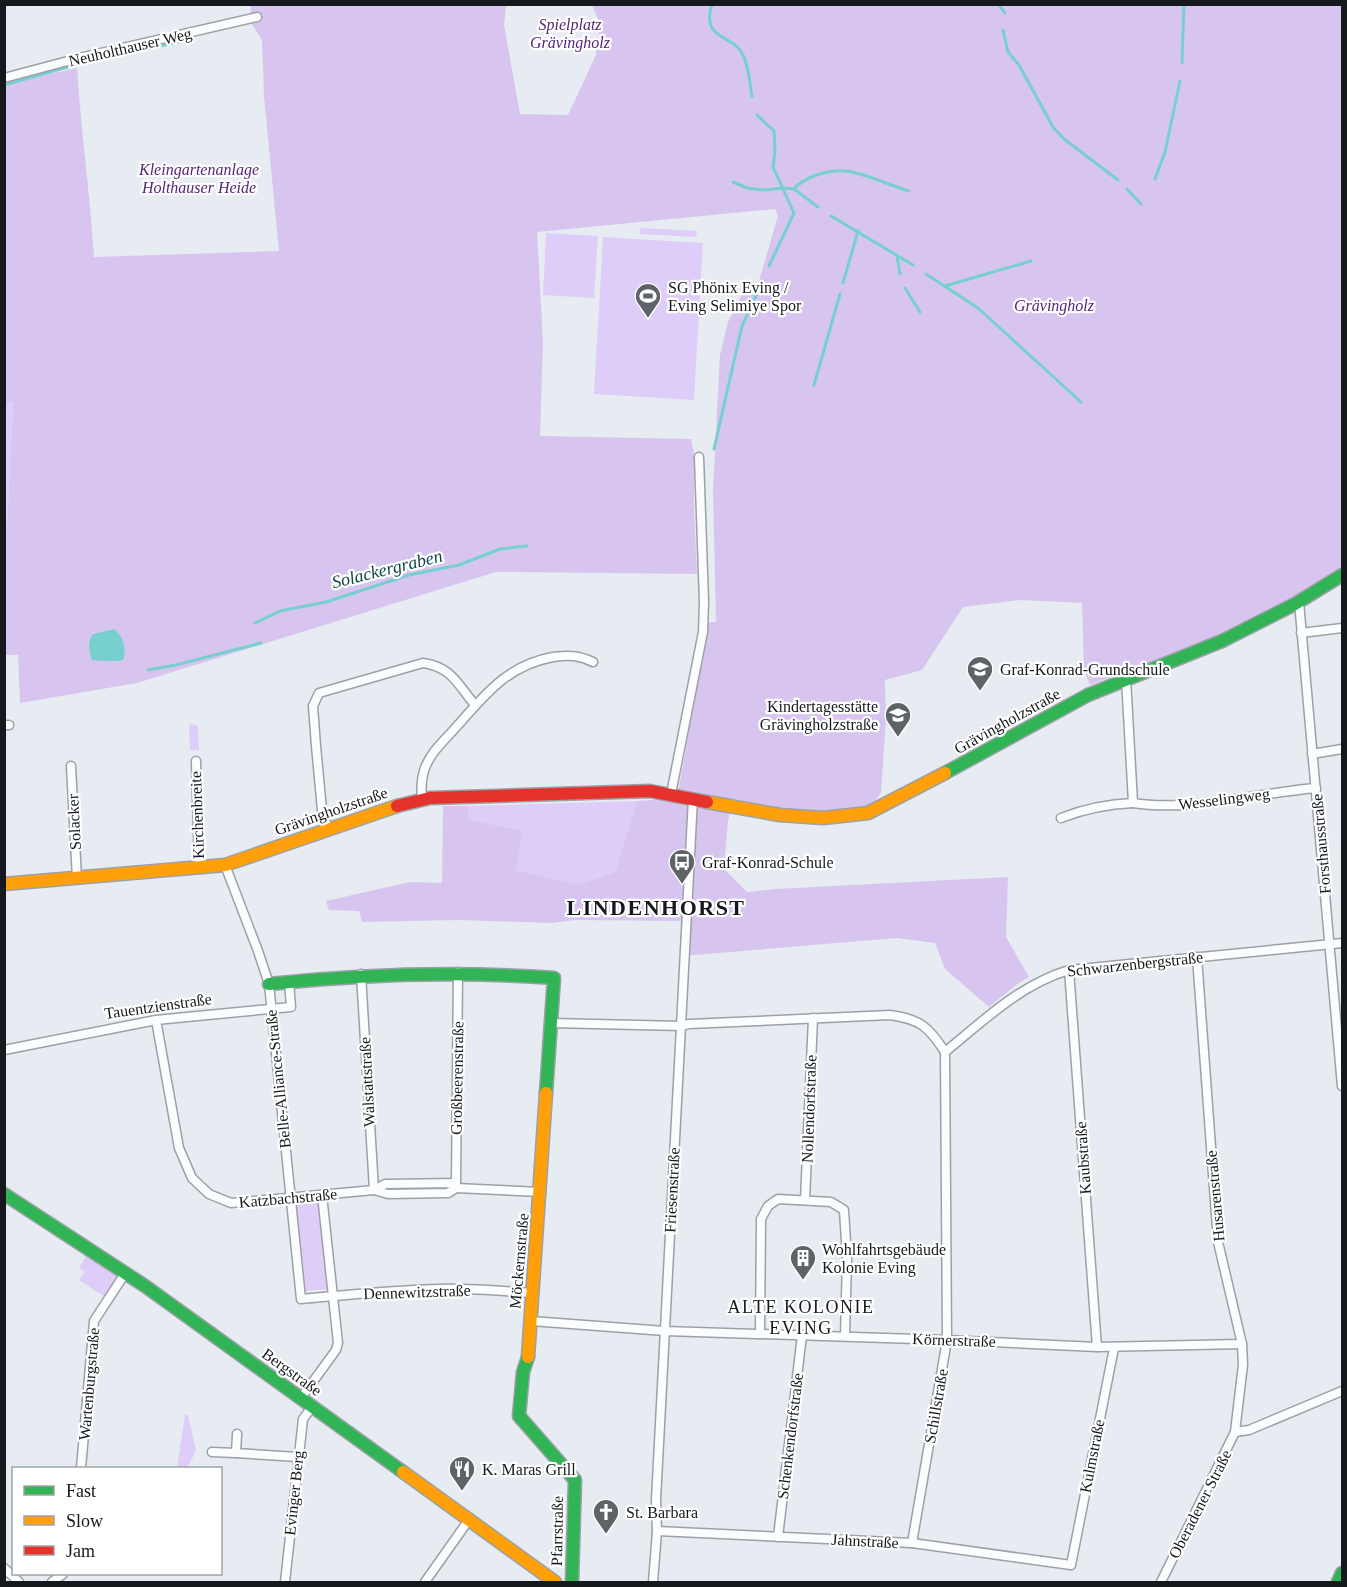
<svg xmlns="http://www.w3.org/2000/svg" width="1347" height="1587" font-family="'Times New Roman',serif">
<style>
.green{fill:#decdf8}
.forest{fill:#d7c5f0;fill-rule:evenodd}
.water{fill:#77cfce}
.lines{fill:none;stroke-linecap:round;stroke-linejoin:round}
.stream{stroke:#77cfce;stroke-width:3}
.street-casing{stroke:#9ca1a6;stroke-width:11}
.fast-casing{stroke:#9ca1a6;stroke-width:15}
.slow-casing{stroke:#9ca1a6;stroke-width:15}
.jam-casing{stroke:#9ca1a6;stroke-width:15}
.street{stroke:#fbfcfd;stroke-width:8}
.fast{stroke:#30b455;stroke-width:12}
.slow{stroke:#ff9f0a;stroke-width:12}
.jam{stroke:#e5322d;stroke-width:12}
.labels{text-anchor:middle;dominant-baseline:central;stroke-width:4.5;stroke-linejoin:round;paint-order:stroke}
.park-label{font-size:16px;font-style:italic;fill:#552579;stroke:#fff}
.street-label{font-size:16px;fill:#15191d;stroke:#fff}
.poi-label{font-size:16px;fill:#15191d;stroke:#fff;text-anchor:start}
.water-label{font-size:18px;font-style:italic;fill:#0e4644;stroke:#fff}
.neighbourhood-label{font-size:18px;letter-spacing:1.5px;fill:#15191d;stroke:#fff}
.district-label{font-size:22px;font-weight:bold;letter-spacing:1.5px;fill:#15191d;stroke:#fff}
</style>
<rect width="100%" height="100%" fill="#e6ecf2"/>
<!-- green -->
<g class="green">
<polygon points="640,228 697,231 696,237 640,234"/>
<polygon points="546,233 598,236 594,298 543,295"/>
<polygon points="603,237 703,243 694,400 594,394"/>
<polygon points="5,402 13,403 7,528 5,528"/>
<polygon points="191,724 198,726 199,750 190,750 189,725"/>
<polygon points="637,801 615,872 578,885 515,870 469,820 468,806"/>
<polygon points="319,1201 328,1289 304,1291 294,1203"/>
<polygon points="86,1256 118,1277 105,1297 79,1280 85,1272 79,1268"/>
<polygon points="185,1414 188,1415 196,1451 187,1468 177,1468"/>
</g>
<!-- forest -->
<path class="forest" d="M251 5H506L504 25 520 114 568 115 596 55 600 24 592 5H1342V566L1245 626 1090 685 1084 670 1082 603 1020 600 963 607 922 670 885 680 886 719 881 793 868 812H818L778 809 734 799 728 820 724 869 747 892 775 889 1008 877 1006 937 1029 977 1016 985 989 1007 945 969 935 943 897 938 682 956 684 921 576 920 551 923 460 920 362 922 359 911 329 910 326 901 410 882 442 883 443 806H468L469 820 522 831 516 870 578 885 615 872 637 801 653 800 679 788 708 622H716L713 490 720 355 728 322 742 294 756 291 778 216 775 209 537 232 543 342 540 436 691 439 694 453V511L697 574 496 572 137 683 20 703 18 655H4V528H7L13 403 4 402V84L77 68C81 131 90 194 94 257L279 251 264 97 262 40 250 21ZM114 629 116 662 110 660 102 661 93 634Z"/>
<!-- water -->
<path class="water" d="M114 629C123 635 127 650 123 660 115 662 101 661 92 660 89 651 87 642 93 634Z"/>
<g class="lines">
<!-- stream -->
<g class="stream">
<path d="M712 4C700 41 734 34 743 55 749 67 750 84 752 97"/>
<polyline points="998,4 1005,13"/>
<polyline points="1003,30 1008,52 1019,65 1053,127 1064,139 1118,180"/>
<polyline points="84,63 178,42"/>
<polyline points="1182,63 1184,4"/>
<polyline points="4,85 75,65"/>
<polyline points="757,115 774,131 775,151 773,167 794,213 769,266"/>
<polyline points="1155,179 1165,152 1180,81"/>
<polyline points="733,182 747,188 763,190 784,188 794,189 818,207"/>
<path d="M794 189C804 177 829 169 846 171 867 174 889 185 909 191"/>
<polyline points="1127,189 1141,204"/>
<polyline points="831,216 913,265"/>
<polyline points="897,256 900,274"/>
<polyline points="926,274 978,308 1081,402"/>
<polyline points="843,283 858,231"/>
<polyline points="945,286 1031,261"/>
<polyline points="905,288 920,312"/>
<polyline points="814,385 840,294"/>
<polyline points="714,449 742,326 760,287"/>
<polyline points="255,623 280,611 326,602 409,575 459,565 500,549 527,546"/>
<polyline points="148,670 176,665 261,643"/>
</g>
<!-- street casing -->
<g class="street-casing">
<g id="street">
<polyline points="4,78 79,58 257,17"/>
<polyline points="1299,602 1342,1086"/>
<polyline points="1301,633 1342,628"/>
<path d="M1126 678 1133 803C1190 812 1257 793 1316 788"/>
<polyline points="4,725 9,725"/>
<polyline points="1312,754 1342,749"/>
<polyline points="196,761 199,869"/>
<polyline points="71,766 77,879"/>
<polyline points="671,794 703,632 704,602 699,457"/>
<path d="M422 799C421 788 421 778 425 768 431 751 447 738 458 725 487 692 509 665 553 657 568 655 579 655 593 662"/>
<path d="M1061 818C1084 809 1108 804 1133 803"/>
<path d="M328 829 322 810 316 746 313 706 319 693 423 663C452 667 458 685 475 705"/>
<path d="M225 865 258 951 269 984 301 1299C347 1295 393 1290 440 1289 471 1288 502 1291 533 1293"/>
<polyline points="1197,957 1218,1242 1242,1344 1243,1365 1235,1432"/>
<polyline points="1069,970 1097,1347"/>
<polyline points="361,974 374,1190"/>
<polyline points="156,1020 179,1148 192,1178 209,1194 231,1203 374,1190 385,1184 456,1183 456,1188 541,1192"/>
<path d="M551 1023 681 1026 689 1024 890 1015C920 1019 929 1027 945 1052"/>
<polyline points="4,1050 156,1020 291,1007 289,982"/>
<path d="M945 1052C983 1021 1021 984 1069 970L1342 943"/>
<polyline points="456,1183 458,972"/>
<polyline points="374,1190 388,1194 448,1193 456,1188"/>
<polyline points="805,1200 813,1018"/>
<polyline points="531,1321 665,1331 947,1340 1097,1347 1242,1344"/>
<polyline points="760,1334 761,1219 768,1206 778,1199 831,1202 844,1210 847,1258 845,1336"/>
<polyline points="301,1398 336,1350 338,1343 322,1195"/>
<polyline points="237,1434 236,1453 298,1457"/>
<polyline points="212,1452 236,1453"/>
<polyline points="81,1468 94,1321 126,1272"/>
<polyline points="657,1531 912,1543 1071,1565 1114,1348"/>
<polyline points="778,1537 802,1335"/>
<polyline points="912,1543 947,1340 945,1052"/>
<polyline points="4,1568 19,1582"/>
<polyline points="52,1582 63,1574"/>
<polyline points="285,1582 303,1419 312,1407"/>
<polyline points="425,1582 468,1521"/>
<polyline points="653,1582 657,1531 656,1500 693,798"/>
<polyline points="1161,1582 1235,1432 1249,1430 1342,1391"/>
</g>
</g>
<!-- fast casing -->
<g class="fast-casing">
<g id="fast">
<polyline points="945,773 1088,695 1222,641 1295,604 1342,575"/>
<path d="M269 984C364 974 458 971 554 978L546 1093"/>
<polyline points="4,1194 145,1286 403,1472"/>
<polyline points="528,1357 523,1372 519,1416 575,1480 572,1582"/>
<polyline points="1338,1582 1342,1573"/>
</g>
</g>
<!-- slow casing -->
<g class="slow-casing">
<g id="slow">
<polyline points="707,802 780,815 823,818 868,813 945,773"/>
<polyline points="4,884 225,865 397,806"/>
<polyline points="528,1357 546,1093"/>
<polyline points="403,1472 555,1582"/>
</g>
</g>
<!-- jam casing -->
<g class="jam-casing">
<polyline id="jam" points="397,806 430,798 650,791 707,802"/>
</g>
<!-- street -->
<use href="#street" class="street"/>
<!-- fast -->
<use href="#fast" class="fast"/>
<!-- slow -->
<use href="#slow" class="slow"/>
<!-- jam -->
<use href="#jam" class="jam"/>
</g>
<!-- icons -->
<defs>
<g id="stadium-pin" transform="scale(1.35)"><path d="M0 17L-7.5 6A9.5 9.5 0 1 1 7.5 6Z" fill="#5e6368" stroke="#fff"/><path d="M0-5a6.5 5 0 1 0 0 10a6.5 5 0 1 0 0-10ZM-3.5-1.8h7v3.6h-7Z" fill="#fff"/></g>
<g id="school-pin" transform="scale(1.35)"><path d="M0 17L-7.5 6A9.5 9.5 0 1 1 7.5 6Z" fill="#5e6368" stroke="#fff"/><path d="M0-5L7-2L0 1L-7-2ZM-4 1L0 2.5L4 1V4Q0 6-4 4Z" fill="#fff"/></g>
<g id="bus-pin" transform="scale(1.35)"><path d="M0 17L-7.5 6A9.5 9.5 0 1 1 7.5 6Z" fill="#5e6368" stroke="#fff"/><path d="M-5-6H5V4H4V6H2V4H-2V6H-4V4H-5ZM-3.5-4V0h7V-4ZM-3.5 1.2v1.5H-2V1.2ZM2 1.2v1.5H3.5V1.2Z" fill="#fff"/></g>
<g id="building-pin" transform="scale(1.35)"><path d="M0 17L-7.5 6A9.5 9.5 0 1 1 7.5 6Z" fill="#5e6368" stroke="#fff"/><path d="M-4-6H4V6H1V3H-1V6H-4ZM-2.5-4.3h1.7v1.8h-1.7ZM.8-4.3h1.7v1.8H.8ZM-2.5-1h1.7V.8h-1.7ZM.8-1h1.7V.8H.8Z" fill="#fff"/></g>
<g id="restaurant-pin" transform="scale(1.35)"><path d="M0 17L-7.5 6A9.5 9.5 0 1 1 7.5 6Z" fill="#5e6368" stroke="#fff"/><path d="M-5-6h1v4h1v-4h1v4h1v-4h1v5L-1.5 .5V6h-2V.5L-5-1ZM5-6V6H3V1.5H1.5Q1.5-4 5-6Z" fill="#fff"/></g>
<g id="church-pin" transform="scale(1.35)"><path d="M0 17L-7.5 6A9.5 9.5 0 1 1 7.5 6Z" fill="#5e6368" stroke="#fff"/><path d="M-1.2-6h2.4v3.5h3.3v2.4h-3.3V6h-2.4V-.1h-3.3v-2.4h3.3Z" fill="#fff"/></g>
</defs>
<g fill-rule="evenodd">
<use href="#stadium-pin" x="648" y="296"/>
<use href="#school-pin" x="980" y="669"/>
<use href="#school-pin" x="898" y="715"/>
<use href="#bus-pin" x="682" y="862"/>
<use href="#building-pin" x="803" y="1258"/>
<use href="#restaurant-pin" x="462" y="1469"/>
<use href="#church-pin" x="606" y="1512"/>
</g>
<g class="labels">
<!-- park labels -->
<g class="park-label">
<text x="570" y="24">Spielplatz<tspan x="570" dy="18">Grävingholz</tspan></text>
<text x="199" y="169">Kleingartenanlage<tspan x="199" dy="18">Holthauser Heide</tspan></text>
<text x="1054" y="305">Grävingholz</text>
</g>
<!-- street labels -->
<g class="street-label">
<text transform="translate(130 47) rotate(-13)">Neuholthauser Weg</text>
<text transform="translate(1007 721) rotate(-29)">Grävingholzstraße</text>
<text transform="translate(1224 799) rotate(-7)">Wesselingweg</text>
<text transform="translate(331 811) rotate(-19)">Grävingholzstraße</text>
<text transform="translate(197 815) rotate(-92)">Kirchenbreite</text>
<text transform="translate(74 822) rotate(-93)">Solacker</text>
<text transform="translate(1321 844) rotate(-95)">Forsthausstraße</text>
<text transform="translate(1135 964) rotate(-6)">Schwarzenbergstraße</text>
<text transform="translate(158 1006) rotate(-8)">Tauentzienstraße</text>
<text transform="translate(457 1078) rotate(-89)">Großbeerenstraße</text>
<text transform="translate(278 1079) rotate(-96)">Belle-Alliance-Straße</text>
<text transform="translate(367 1082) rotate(-93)">Walstattstraße</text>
<text transform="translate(809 1109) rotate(-88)">Nollendorfstraße</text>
<text transform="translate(1083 1158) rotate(-94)">Kaubstraße</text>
<text transform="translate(672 1190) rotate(-87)">Friesenstraße</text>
<text transform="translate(1215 1196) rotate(-95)">Husarenstraße</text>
<text transform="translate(288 1198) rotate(-5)">Katzbachstraße</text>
<text transform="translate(519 1261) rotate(-85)">Möckernstraße</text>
<text transform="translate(417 1292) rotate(-2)">Dennewitzstraße</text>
<text transform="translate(954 1340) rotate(2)">Körnerstraße</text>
<text transform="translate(292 1372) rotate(36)">Bergstraße</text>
<text transform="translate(89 1384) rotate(-85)">Wartenburgstraße</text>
<text transform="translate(936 1406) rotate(-80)">Schillstraße</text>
<text transform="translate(790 1436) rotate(-83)">Schenkendorfstraße</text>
<text transform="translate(1092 1456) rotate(-79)">Kulmstraße</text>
<text transform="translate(294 1493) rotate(-84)">Evinger Berg</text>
<text transform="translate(1200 1504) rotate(-63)">Oberadener Straße</text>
<text transform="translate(557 1531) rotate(-89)">Pfarrstraße</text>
<text transform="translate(865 1541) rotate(3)">Jahnstraße</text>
</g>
<!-- poi labels -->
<g class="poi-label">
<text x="668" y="287">SG Phönix Eving /<tspan x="668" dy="18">Eving Selimiye Spor</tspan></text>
<text x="1000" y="669">Graf-Konrad-Grundschule</text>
<text x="878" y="706" text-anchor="end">Kindertagesstätte<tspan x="878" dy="18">Grävingholzstraße</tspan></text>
<text x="702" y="862">Graf-Konrad-Schule</text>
<text x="822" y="1249">Wohlfahrtsgebäude<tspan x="822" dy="18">Kolonie Eving</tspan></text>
<text x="482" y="1469">K. Maras Grill</text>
<text x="626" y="1512">St. Barbara</text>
</g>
<!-- water labels -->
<g class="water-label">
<text transform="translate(387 569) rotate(-14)">Solackergraben</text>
</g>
<!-- neighbourhood labels -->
<g class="neighbourhood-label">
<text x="801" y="1307">ALTE KOLONIE<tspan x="801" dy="21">EVING</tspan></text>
</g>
<!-- district labels -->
<g class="district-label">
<text x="656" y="907">LINDENHORST</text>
</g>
</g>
<!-- border -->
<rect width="1347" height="1587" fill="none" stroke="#15191d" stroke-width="12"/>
<!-- legend -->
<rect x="12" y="1467" width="210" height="108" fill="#ffffff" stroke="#a1a3a5" stroke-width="1.5"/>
<rect x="24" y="1486" width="30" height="9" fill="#30b455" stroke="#a1a3a5" stroke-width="1.5"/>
<text x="66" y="1497" font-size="18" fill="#15191d">Fast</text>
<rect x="24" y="1516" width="30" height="9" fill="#ff9f0a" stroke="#a1a3a5" stroke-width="1.5"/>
<text x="66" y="1527" font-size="18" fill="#15191d">Slow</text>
<rect x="24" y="1546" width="30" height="9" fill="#e5322d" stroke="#a1a3a5" stroke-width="1.5"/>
<text x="66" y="1557" font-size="18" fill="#15191d">Jam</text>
</svg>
